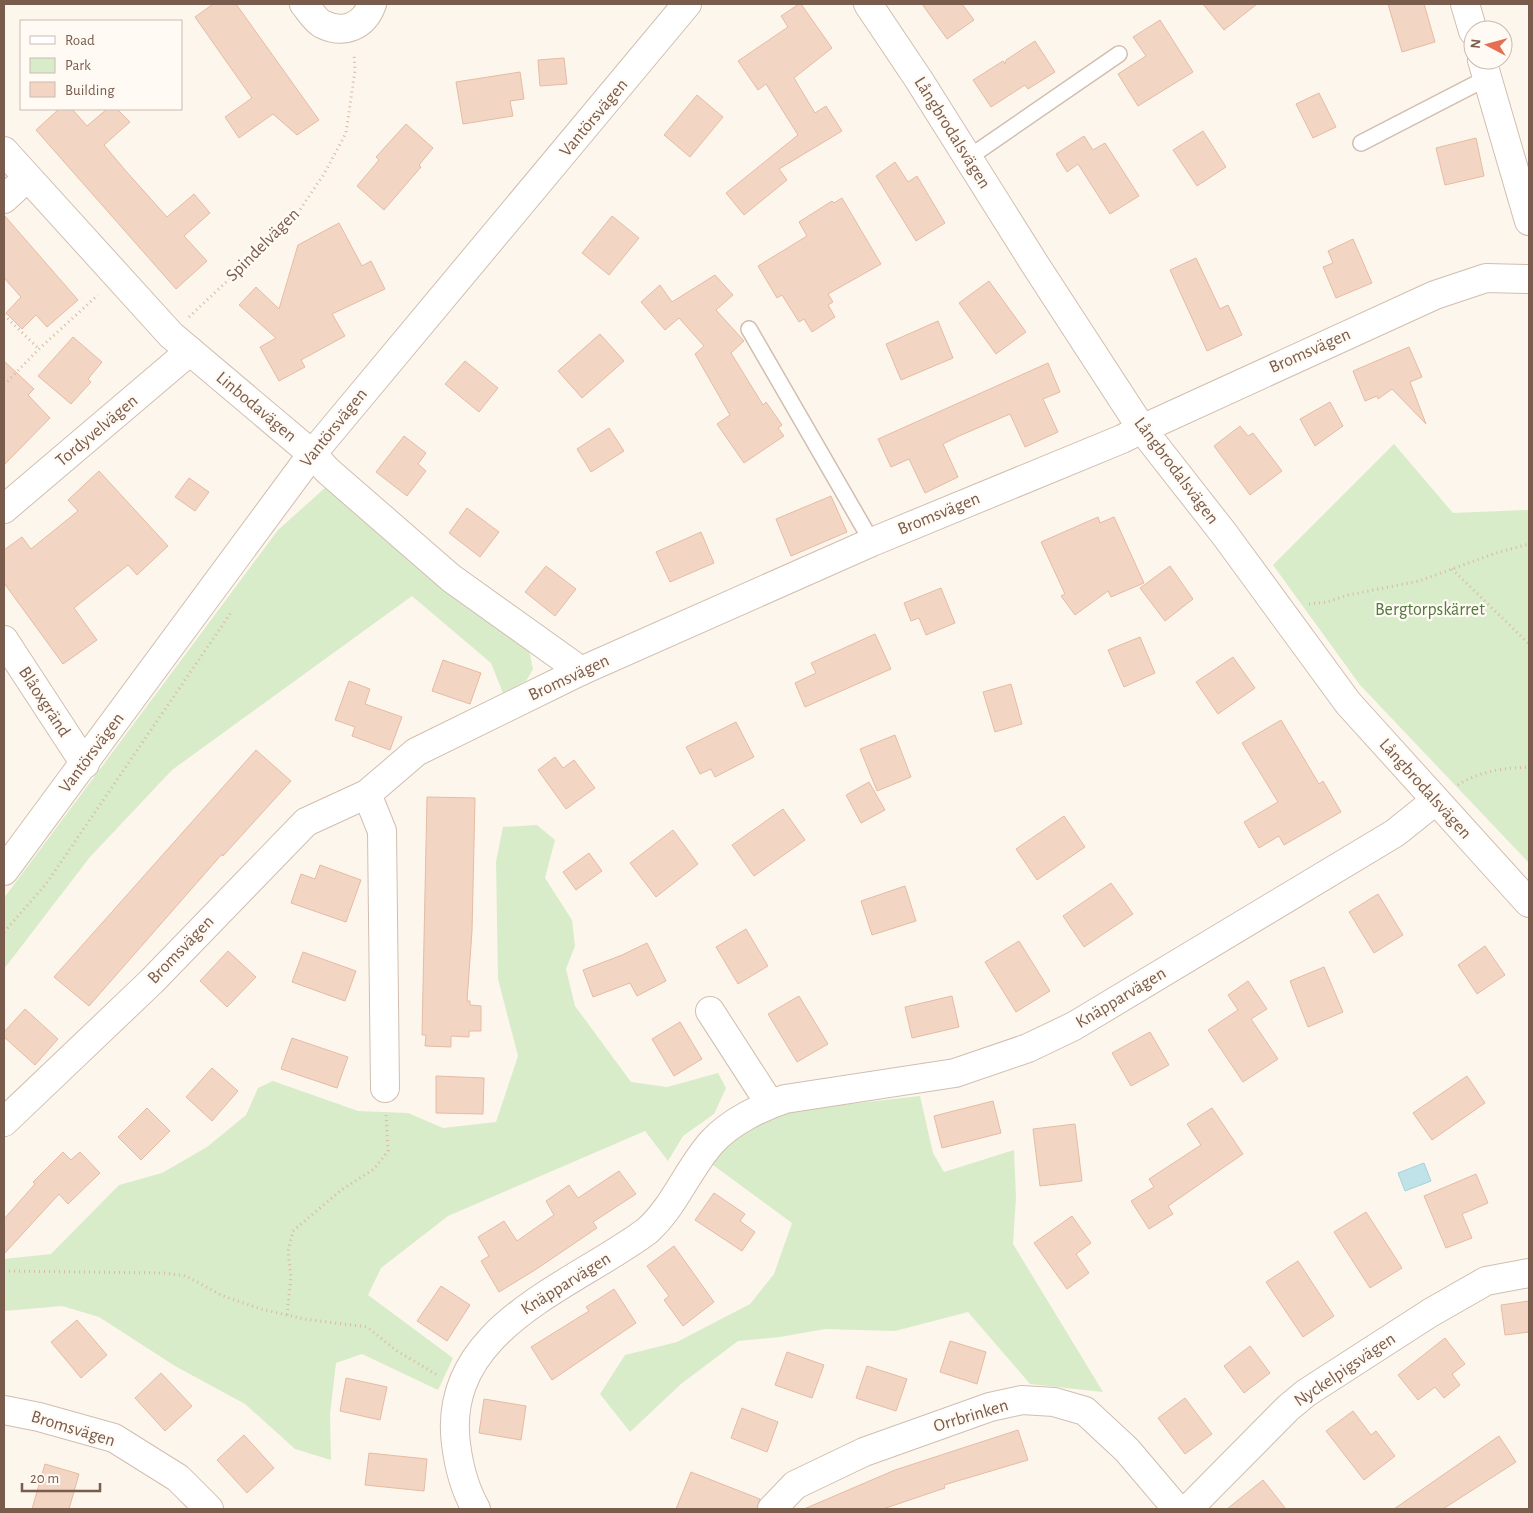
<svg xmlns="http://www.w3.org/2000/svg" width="1533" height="1513" font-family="'Alegreya Sans',sans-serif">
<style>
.green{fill:#d8ecc9}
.water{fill:#bfe3e8;stroke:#a5d3da}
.building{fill:#f3d5c3;stroke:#e6bba3}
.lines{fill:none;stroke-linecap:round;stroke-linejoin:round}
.service-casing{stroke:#d1beb0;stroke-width:18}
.minor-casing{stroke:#d1beb0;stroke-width:30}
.tertiary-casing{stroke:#d1beb0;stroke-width:30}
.path{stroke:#d9b8a5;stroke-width:3;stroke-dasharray:1 4;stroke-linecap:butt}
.service{stroke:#fff;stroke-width:15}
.minor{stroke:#fff;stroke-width:28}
.tertiary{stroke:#fff;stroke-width:28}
.labels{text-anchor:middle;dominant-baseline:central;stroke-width:4.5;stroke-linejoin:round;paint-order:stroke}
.street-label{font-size:18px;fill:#7a5c4d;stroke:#fffaf3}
.park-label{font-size:18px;fill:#537a41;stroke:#fffaf3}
</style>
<rect width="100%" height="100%" fill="#fdf6ec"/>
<!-- green -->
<g class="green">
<polygon points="1394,444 1453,513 1529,510 1529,863 1360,685 1273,565"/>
<polygon points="326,487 529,650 533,669 526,681 503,693 491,663 412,596 172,770 90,857 4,969 4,898 278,530"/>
<polygon points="537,825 555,840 545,878 572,920 575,946 566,969 575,1006 631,1082 667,1087 718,1073 726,1088 714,1114 683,1136 668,1161 645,1131 448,1216 381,1268 368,1295 453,1358 438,1390 362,1354 336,1363 330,1414 331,1460 295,1449 245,1404 175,1366 99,1317 62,1306 4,1311 4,1259 51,1254 119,1185 162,1173 207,1147 246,1115 258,1088 273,1081 358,1111 408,1113 443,1128 496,1122 518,1056 498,979 496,862 503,827"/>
<polygon points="920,1096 933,1153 944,1172 1014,1150 1016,1197 1013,1244 1103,1392 1030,1384 968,1312 895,1331 825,1329 780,1337 738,1341 681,1384 630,1432 600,1394 625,1355 677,1342 750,1304 774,1274 792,1223 709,1162 754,1115"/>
</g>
<!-- water -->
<polygon class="water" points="1424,1163 1431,1181 1405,1191 1398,1173"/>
<!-- building -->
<g class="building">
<polygon points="213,4 236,4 319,120 297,135 273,114 239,138 225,117 252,98 195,17"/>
<polygon points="799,4 801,4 832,48 794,78 815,113 826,106 842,131 779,169 787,180 744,215 726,193 798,135 766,84 758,90 738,61 788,27 781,16"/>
<polygon points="922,4 962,4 974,20 947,39"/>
<polygon points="1203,4 1257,4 1224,30"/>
<polygon points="1388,4 1424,4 1435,42 1402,52"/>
<polygon points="1160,20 1193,72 1138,106 1118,74 1146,56 1133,37"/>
<polygon points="1035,41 1055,72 1028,89 1025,85 991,107 973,80 1003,61 1005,64 1006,60"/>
<polygon points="564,58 567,84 540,86 538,60"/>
<polygon points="520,72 524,99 510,101 513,116 463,124 456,82"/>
<polygon points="1319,93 1336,127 1313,138 1296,104"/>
<polygon points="697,95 723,117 690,157 664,135"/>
<polygon points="59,109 72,109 87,126 107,109 117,109 130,122 104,145 125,170 167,217 194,194 210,213 184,236 207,261 176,289 36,130"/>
<polygon points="406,124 433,148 419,165 421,167 384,210 357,186 379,160 376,157"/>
<polygon points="1203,131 1226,167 1197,186 1173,150"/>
<polygon points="1084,136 1093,150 1105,143 1139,196 1110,214 1078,164 1067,172 1056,154"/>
<polygon points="1476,138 1484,176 1445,185 1436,148"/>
<polygon points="895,162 908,182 917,176 945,223 916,241 876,176"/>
<polygon points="842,198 881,264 828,294 833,302 828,305 835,317 812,332 804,319 799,322 782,295 777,298 758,266 807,236 799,222 832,201 834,203"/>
<polygon points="4,215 78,300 47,327 36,315 22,329 6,313 21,297 4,278"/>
<polygon points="612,216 639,238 609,275 582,253"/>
<polygon points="339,223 362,266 371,261 385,289 332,314 345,336 301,360 305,367 279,381 260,347 276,338 239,305 256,287 279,309 298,245"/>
<polygon points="1353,239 1372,283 1336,298 1323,267 1333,263 1328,251"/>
<polygon points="1196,258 1220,309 1228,305 1242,335 1207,351 1170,270"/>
<polygon points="715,275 733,295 716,310 744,341 731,353 763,405 766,402 782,425 778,428 784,436 744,463 717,424 730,415 695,354 704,346 679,318 665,330 641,302 660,285 672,302"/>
<polygon points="989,281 1026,332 996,354 959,303"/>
<polygon points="938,321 953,358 901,380 886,344"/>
<polygon points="600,334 624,361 582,398 558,371"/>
<polygon points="73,337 102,362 88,379 91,382 71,404 38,376"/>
<polygon points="1409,347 1422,377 1410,382 1426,424 1392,389 1378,399 1377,396 1365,401 1353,371"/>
<polygon points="4,361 34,389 28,395 50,418 4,465"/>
<polygon points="465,361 498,388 479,412 445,384"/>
<polygon points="1048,363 1060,392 1043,399 1058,432 1025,447 1010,414 959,436 943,444 958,477 925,493 909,459 891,467 878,439"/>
<polygon points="1330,402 1343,426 1315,446 1300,419"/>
<polygon points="1240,426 1248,436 1253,433 1282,471 1250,495 1214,446"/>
<polygon points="609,428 624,451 591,472 577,449"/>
<polygon points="404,436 426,453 418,464 426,471 407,496 376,472"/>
<polygon points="99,471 168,546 137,575 128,565 74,608 97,640 63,664 4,583 4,550 22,537 31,549 78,511 68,500"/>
<polygon points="189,478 209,492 195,511 175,497"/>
<polygon points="831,496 847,532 791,556 776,519"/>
<polygon points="467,508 499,532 480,557 449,533"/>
<polygon points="1098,517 1100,523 1114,517 1144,583 1111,597 1108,591 1075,615 1061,596 1065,594 1041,542"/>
<polygon points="701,532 714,563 670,582 656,552"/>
<polygon points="546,566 576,589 555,616 525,592"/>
<polygon points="1170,566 1193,599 1165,621 1140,588"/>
<polygon points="941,588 955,623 926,635 919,618 911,621 904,603"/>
<polygon points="875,634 891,669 805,707 795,683 816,673 811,663"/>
<polygon points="1140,637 1155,673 1124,687 1108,650"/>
<polygon points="1233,657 1255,688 1218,714 1196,682"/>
<polygon points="443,660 481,673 470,704 432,691"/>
<polygon points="349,681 370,689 365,704 402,717 390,750 352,736 355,727 335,720"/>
<polygon points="1011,684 1022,724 995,732 983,692"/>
<polygon points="1281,720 1319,784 1323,781 1341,812 1284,845 1279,836 1259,848 1244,822 1278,802 1242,743"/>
<polygon points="736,722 754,757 715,777 711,769 700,774 686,747"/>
<polygon points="895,735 911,777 877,791 860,749"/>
<polygon points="256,750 291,781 223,856 222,854 89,1006 54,977"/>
<polygon points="555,757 563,768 574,760 595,788 566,809 538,770"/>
<polygon points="869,782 885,810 861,823 846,795"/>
<polygon points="427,797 475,798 472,931 467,1001 470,1001 470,1005 481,1006 481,1031 469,1031 469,1037 451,1036 451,1047 425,1046 426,1035 422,1035"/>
<polygon points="783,809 805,840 754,876 732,845"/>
<polygon points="1064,816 1085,847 1037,880 1016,849"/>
<polygon points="673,830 698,864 656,897 630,863"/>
<polygon points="589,853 602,871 576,890 563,872"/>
<polygon points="320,865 361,880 346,922 291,903 301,874 315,879"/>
<polygon points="1111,883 1133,914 1084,947 1063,916"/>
<polygon points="905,886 916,921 872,935 861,901"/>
<polygon points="1378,894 1403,935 1374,953 1349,912"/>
<polygon points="746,929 768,966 738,984 716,947"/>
<polygon points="1019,941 1050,991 1016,1012 985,962"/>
<polygon points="647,943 666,981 637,996 630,983 593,997 583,970 622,955"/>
<polygon points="1485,946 1505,975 1477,994 1458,965"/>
<polygon points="228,951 256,977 227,1007 200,981"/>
<polygon points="303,952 356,971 345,1001 292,982"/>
<polygon points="1324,967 1343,1012 1308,1027 1290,981"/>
<polygon points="1248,981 1267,1009 1251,1019 1278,1059 1243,1082 1208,1030 1238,1010 1228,995"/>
<polygon points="799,996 828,1044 797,1062 768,1014"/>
<polygon points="952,996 959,1027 912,1038 905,1007"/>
<polygon points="25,1009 58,1039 35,1065 4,1037 4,1032"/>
<polygon points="680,1022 702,1059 674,1076 652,1039"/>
<polygon points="1150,1032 1169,1065 1131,1086 1112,1053"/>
<polygon points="292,1038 348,1057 337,1088 281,1069"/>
<polygon points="212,1068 238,1091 212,1121 186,1097"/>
<polygon points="436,1076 484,1078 483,1114 436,1113"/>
<polygon points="1467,1076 1485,1103 1432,1140 1413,1113"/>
<polygon points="993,1101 1001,1133 942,1148 934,1116"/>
<polygon points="147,1108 170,1131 141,1160 118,1137"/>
<polygon points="1212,1108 1243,1154 1168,1206 1173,1214 1149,1229 1131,1201 1154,1187 1149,1179 1201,1145 1187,1124"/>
<polygon points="1075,1124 1082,1181 1040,1186 1033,1129"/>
<polygon points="63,1152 71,1160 80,1152 100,1173 68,1204 59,1194 4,1254 4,1219 35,1184 33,1182"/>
<polygon points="619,1171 636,1194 593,1222 597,1228 535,1270 499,1292 481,1261 489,1256 478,1237 504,1221 517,1241 554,1215 546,1201 569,1185 578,1198"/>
<polygon points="1476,1174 1488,1203 1462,1214 1472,1238 1446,1248 1424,1196"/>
<polygon points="714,1193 745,1214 740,1221 755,1232 742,1251 695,1220"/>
<polygon points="1366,1212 1402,1268 1370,1288 1334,1232"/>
<polygon points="1072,1216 1091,1243 1076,1254 1089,1273 1067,1289 1034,1243"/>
<polygon points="674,1246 714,1302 683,1326 664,1300 669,1296 647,1266"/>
<polygon points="1298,1261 1334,1316 1303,1337 1266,1282"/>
<polygon points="441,1286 470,1305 447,1341 417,1321"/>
<polygon points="614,1289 636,1323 552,1380 531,1347 589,1311 586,1307"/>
<polygon points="1529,1301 1529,1332 1505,1335 1501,1305"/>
<polygon points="77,1320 107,1355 81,1378 51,1342"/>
<polygon points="1445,1338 1465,1364 1452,1374 1460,1385 1444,1398 1435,1387 1418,1400 1398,1375"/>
<polygon points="950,1341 986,1352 977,1384 940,1372"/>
<polygon points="1250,1346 1270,1373 1244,1393 1224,1366"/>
<polygon points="787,1352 824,1365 812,1398 775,1385"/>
<polygon points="867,1366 907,1379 896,1411 856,1398"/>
<polygon points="161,1373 192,1406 165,1431 135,1398"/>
<polygon points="346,1378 387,1387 380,1420 340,1411"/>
<polygon points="1185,1398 1212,1434 1185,1454 1158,1418"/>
<polygon points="484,1399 526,1406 521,1440 479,1433"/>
<polygon points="742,1408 778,1422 767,1452 731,1438"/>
<polygon points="1353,1411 1371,1435 1376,1431 1395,1456 1364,1480 1326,1431"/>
<polygon points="1018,1430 1028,1460 944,1485 945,1488 883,1509 804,1509 895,1470"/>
<polygon points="244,1435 274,1468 247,1493 217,1460"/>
<polygon points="1499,1436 1516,1462 1443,1509 1394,1509"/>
<polygon points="369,1453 427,1459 424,1491 365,1485"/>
<polygon points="45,1464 79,1474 69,1509 32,1509"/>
<polygon points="691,1472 760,1499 757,1509 676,1509"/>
<polygon points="1263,1480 1286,1509 1227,1509"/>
</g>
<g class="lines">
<!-- service casing -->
<g class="service-casing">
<g id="service">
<polyline points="1361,143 1487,78"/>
<polyline points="968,158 1119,54"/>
<polyline points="749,329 872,542"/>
</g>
</g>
<!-- minor casing -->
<g class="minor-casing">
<g id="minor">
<path d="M304 4C309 10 315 20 322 24 344 35 364 26 372 4"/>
<polyline points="1465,4 1473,31"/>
<polyline points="1482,60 1529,221"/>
<polyline points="4,151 171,335 312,454 328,471 451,578 581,671"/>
<polyline points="4,199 27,178"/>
<polyline points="4,509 190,351"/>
<polyline points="4,640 85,764"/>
<polyline points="367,794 382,831 385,1088"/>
<polyline points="710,1011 770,1104"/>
<polyline points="4,1122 152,981 306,822 367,794 416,752 581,671 872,542 1122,439 1142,429"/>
<polyline points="4,1410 39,1417 114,1438 178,1478 209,1509"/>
<path d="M476 1509C464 1488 459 1468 456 1444 441 1328 572 1287 647 1231 675 1206 687 1170 712 1142 730 1122 761 1107 785 1099L955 1073 1028 1048 1074 1026 1395 833 1435 801"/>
<polyline points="772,1509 795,1485 864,1452 990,1407 1022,1400 1054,1402 1085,1411 1127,1450 1177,1509"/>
<polyline points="1188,1509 1288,1408 1306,1393 1430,1313 1486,1281 1529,1273"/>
</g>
</g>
<!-- tertiary casing -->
<g class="tertiary-casing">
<g id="tertiary">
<polyline points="868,4 919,80 1036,266 1142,429 1225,535 1348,703 1529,903"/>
<polyline points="1142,429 1435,295 1486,278 1529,279"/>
<polyline points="4,871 312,454 687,4"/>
</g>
</g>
<!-- path -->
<g class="path">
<polyline points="4,315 39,349"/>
<polyline points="189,317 295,217 324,174 346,133 355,70 354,54"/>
<polyline points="4,385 39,349 98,295"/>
<polyline points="1452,569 1529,644"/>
<polyline points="1309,604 1327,602 1348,595 1419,581 1496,553 1529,544"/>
<path d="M1458 785C1479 771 1505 768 1529 767"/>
<polyline points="4,932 46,884 232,611"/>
<polyline points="4,1271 164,1273 186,1276 223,1296 261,1309 304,1319 367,1327 397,1351 439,1376"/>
<polyline points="287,1315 291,1277 288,1251 293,1231 341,1190 374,1169 388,1151 386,1113"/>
</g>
<!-- service -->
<use href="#service" class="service"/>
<!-- minor -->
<use href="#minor" class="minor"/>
<!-- tertiary -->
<use href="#tertiary" class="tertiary"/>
</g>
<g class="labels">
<!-- street labels -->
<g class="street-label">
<text transform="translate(594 118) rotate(-50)">Vantörsvägen</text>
<text transform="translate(952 133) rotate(58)">Långbrodalsvägen</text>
<text transform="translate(263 245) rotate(-45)">Spindelvägen</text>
<text transform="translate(1310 351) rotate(-24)">Bromsvägen</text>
<text transform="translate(256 407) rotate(40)">Linbodavägen</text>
<text transform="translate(334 428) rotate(-51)">Vantörsvägen</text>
<text transform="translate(97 431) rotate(-40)">Tordyvelvägen</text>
<text transform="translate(1176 471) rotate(53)">Långbrodalsvägen</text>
<text transform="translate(939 514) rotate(-22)">Bromsvägen</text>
<text transform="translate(569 678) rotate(-25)">Bromsvägen</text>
<text transform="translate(44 702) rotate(57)">Blåoxgränd</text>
<text transform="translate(92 753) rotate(-53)">Vantörsvägen</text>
<text transform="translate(1425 789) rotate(48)">Långbrodalsvägen</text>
<text transform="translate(181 950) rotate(-46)">Bromsvägen</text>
<text transform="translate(1121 998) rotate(-31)">Knäpparvägen</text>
<text transform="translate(566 1284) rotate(-32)">Knäpparvägen</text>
<text transform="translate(1345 1370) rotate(-34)">Nyckelpigsvägen</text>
<text transform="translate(971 1416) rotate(-17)">Orrbrinken</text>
<text transform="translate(73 1429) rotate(17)">Bromsvägen</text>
</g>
<!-- park labels -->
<g class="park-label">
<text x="1430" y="610">Bergtorpskärret</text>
</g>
</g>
<!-- border -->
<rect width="1533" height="1513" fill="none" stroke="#7a5c4d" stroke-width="10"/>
<!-- legend -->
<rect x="20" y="20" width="162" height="90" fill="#fffaf3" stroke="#cabbb1"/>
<rect x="30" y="36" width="25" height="8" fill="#ffffff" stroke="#cabbb1"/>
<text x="65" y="45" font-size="15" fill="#7a5c4d">Road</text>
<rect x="30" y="58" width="25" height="15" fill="#d8ecc9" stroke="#cabbb1"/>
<text x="65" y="70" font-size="15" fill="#7a5c4d">Park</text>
<rect x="30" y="82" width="25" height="15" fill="#f3d5c3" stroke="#cabbb1"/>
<text x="65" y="95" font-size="15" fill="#7a5c4d">Building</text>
<!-- north arrow -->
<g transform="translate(1488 45) rotate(276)"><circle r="24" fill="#fffaf3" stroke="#cabbb1"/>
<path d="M0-4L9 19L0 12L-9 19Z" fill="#e76f51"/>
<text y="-8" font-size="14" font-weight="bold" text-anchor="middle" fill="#7a5c4d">N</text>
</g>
<!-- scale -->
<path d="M22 1483v8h78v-8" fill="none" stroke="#7a5c4d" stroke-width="2.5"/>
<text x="30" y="1483" font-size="15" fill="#7a5c4d" stroke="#fffaf3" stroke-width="4" paint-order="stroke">20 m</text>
</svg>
